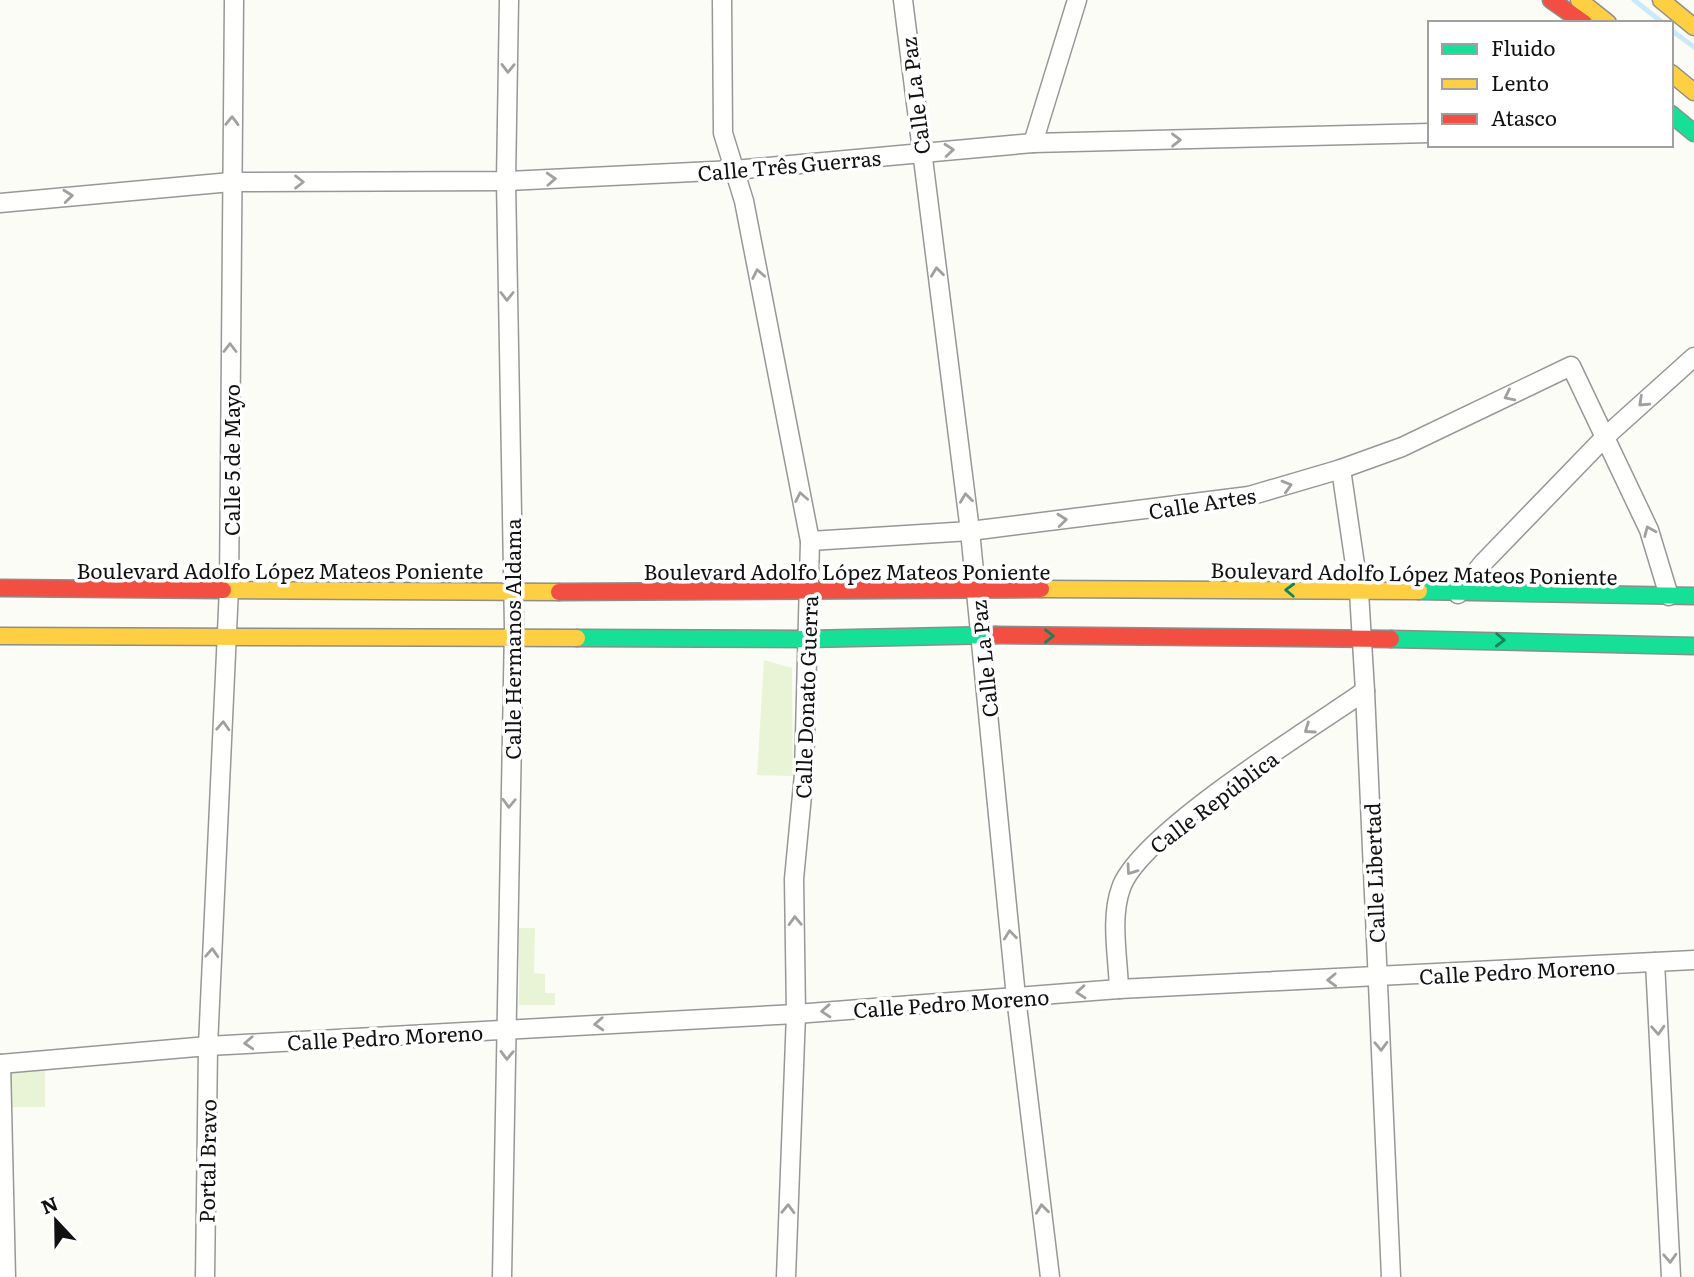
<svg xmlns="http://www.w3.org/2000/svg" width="1694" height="1277" font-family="Literata,serif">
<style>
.green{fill:#e8f4d5}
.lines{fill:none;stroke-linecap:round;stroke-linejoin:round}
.stream{stroke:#caeafa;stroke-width:5}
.street-casing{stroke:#979795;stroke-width:21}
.fast-casing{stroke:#8d8d8b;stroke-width:19}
.slow-casing{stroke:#8d8d8b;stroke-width:19}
.jam-casing{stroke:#8d8d8b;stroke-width:19}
.street{stroke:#fffffe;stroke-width:18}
.fast{stroke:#16e098;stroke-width:16}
.slow{stroke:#ffcf43;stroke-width:16}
.jam{stroke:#f24e42;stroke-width:16}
.oneway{stroke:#a0a09f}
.oneway2{stroke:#14835b}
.labels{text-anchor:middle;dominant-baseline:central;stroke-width:7;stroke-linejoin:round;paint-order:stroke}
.street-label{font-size:21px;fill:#111;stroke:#fff}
</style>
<rect width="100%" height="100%" fill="#fcfcf7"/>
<!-- green -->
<g class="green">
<polygon points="764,660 792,668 793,776 757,775"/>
<polygon points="519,928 535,928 534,973 545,974 545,993 555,993 555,1005 519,1005"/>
<polygon points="45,1068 45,1107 0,1107 0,1071"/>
</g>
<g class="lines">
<!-- stream -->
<g class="stream">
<polyline points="1634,0 1663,23"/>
<polyline points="1671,30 1694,47"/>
</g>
<!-- street casing -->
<g class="street-casing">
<g id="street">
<polyline points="722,0 723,133 744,201 810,541 804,774 794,879 796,1014 786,1277"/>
<polyline points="903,0 970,531 1016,997 1050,1277"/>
<polyline points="1033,143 1077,0"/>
<polyline points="0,203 231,182 506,181 734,170 1033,143 1430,133"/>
<polyline points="1341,469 1359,592 1365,691 1391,1277"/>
<polyline points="810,541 970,531 1249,496 1341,469 1402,447 1571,366 1649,530 1669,596"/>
<polyline points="1458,594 1483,563 1605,437 1694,357"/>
<polyline points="1655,962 1671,1277"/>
<path d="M1119 989C1118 957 1110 918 1121 888 1139 834 1313 727 1365 691"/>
<polyline points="0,1064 208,1046 796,1014 1119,989 1694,960"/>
<polyline points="1,1064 6,1277"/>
<polyline points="205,1277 208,1046 229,588 234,0"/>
<polyline points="502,1277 514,627 506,181 509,0"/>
</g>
</g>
<!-- fast casing -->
<g class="fast-casing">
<g id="fast">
<polyline points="1671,114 1694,133"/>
<polyline points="1419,591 1694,596"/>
<polyline points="577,638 806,639 996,635"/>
<polyline points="1391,639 1694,646"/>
</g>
</g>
<!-- slow casing -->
<g class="slow-casing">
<g id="slow">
<polyline points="1579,0 1608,23"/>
<polyline points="1661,0 1694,27"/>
<polyline points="1671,73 1694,92"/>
<polyline points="1041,589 1419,591"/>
<polyline points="223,590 559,592"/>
<polyline points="0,636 577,638"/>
</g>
</g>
<!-- jam casing -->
<g class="jam-casing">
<g id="jam">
<polyline points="1551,0 1584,23"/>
<polyline points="0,588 223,590"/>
<polyline points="559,592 1041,589"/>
<polyline points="996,635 1391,639"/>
</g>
</g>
<!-- street -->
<use href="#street" class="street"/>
<!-- fast -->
<use href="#fast" class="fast"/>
<!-- slow -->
<use href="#slow" class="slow"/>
<!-- jam -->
<use href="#jam" class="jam"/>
</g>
<!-- one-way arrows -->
<defs><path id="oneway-chevron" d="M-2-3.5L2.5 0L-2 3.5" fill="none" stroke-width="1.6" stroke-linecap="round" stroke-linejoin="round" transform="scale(1.75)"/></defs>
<g class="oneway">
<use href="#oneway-chevron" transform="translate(508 68) rotate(91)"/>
<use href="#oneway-chevron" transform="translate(232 121) rotate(-89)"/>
<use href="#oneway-chevron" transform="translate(1176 140) rotate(-1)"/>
<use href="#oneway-chevron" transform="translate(949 150) rotate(-5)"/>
<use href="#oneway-chevron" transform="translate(551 179) rotate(-3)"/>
<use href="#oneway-chevron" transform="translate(299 182)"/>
<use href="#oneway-chevron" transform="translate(68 196) rotate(-6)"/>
<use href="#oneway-chevron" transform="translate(937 272) rotate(-97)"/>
<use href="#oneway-chevron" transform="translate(758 274) rotate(-101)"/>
<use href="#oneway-chevron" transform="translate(507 296) rotate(90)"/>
<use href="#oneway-chevron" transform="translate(230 348) rotate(-90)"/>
<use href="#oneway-chevron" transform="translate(1509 396) rotate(154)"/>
<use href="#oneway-chevron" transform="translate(1643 402) rotate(137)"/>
<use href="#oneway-chevron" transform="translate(1287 486) rotate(-16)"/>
<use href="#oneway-chevron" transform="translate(801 497) rotate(-101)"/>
<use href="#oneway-chevron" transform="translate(966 498) rotate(-97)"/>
<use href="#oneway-chevron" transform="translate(1062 520) rotate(-6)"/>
<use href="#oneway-chevron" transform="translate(1649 531) rotate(-113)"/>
<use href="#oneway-chevron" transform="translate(223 726) rotate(-87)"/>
<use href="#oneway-chevron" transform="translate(1309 729) rotate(145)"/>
<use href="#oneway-chevron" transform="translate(509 803) rotate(92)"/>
<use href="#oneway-chevron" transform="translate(1131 870) rotate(125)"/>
<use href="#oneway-chevron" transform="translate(795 921) rotate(-92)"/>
<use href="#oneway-chevron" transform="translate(1010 935) rotate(-96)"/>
<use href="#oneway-chevron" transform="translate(212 953) rotate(-87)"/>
<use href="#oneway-chevron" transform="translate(1332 980) rotate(178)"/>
<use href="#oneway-chevron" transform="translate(1081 992) rotate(176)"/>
<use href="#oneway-chevron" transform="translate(826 1011) rotate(176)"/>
<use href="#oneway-chevron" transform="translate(599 1024) rotate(177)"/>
<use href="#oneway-chevron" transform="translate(1658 1030) rotate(87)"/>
<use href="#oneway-chevron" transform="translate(249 1043) rotate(177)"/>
<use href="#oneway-chevron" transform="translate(1381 1046) rotate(88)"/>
<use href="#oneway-chevron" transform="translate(507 1055) rotate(91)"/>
<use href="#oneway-chevron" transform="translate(788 1209) rotate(-88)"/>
<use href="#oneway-chevron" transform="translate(1042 1209) rotate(-97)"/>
<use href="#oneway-chevron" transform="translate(1670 1258) rotate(87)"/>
</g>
<g class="oneway2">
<use href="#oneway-chevron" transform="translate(1290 590) rotate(-178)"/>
<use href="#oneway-chevron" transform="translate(1049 636)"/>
<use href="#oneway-chevron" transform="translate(1500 640) rotate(2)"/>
</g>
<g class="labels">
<!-- street labels -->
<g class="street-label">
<text transform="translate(914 96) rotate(-97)">Calle La Paz</text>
<text transform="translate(789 164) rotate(-5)">Calle Três Guerras</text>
<text transform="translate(230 460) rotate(-90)">Calle 5 de Mayo</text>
<text transform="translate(1202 502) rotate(-9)">Calle Artes</text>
<text x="280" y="569">Boulevard Adolfo López Mateos Poniente</text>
<text x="847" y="570">Boulevard Adolfo López Mateos Poniente</text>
<text transform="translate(1414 572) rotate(1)">Boulevard Adolfo López Mateos Poniente</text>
<text transform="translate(511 639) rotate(-90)">Calle Hermanos Aldama</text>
<text transform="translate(983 659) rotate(-96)">Calle La Paz</text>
<text transform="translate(805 697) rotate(-88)">Calle Donato Guerra</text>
<text transform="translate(1213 801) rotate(-37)">Calle República</text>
<text transform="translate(1373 873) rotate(-92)">Calle Libertad</text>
<text transform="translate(1517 970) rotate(-3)">Calle Pedro Moreno</text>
<text transform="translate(951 1002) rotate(-4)">Calle Pedro Moreno</text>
<text transform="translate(385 1036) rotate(-3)">Calle Pedro Moreno</text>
<text transform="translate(206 1161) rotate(-89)">Portal Bravo</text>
</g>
</g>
<!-- legend -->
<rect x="1428" y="21" width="245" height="126" fill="#ffffff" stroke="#a0a0a0" stroke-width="2"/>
<rect x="1442" y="44" width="35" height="10" fill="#16e098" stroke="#a0a0a0" stroke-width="2"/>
<text x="1491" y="56" font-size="21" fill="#111111">Fluido</text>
<rect x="1442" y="79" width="35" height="10" fill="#ffcf43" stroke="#a0a0a0" stroke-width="2"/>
<text x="1491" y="91" font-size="21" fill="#111111">Lento</text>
<rect x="1442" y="114" width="35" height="10" fill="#f24e42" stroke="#a0a0a0" stroke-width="2"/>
<text x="1491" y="126" font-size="21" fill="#111111">Atasco</text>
<!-- north arrow -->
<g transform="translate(56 1221) rotate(338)" stroke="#ffffff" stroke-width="5" paint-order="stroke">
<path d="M0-5L12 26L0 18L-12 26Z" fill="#111111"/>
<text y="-10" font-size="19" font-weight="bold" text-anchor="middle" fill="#111111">N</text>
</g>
</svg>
